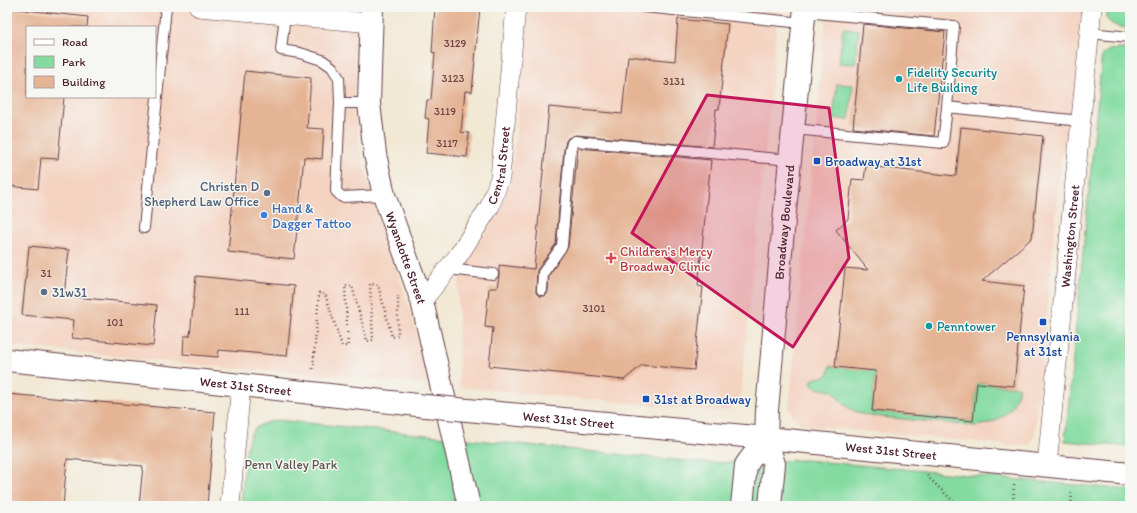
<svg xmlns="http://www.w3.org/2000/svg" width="1137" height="513" font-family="Itim,sans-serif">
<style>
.built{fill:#f4d3c1;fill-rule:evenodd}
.green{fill:#83dba0;stroke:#667d66}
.building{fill:#e5b494}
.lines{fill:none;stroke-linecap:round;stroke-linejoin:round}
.service-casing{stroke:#633d44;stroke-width:12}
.minor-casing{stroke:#633d44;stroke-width:20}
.tertiary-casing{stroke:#633d44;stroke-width:24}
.secondary-casing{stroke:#633d44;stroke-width:24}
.path{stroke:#633d44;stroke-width:2.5;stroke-dasharray:1 3;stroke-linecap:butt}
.service{stroke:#fff;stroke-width:10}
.minor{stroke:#fff;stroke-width:19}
.tertiary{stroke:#fff;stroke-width:22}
.secondary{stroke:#fff;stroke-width:22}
.secondary-bridge-casing{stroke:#633d44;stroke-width:24;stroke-linecap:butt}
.secondary-bridge{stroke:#fff;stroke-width:22}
.marked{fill:#c2185b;fill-opacity:0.2;stroke:#c2185b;stroke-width:3;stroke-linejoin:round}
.culture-dot{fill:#0f9aa8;stroke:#f6f6f2;stroke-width:1.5}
.transit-dot{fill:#1a4fb4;stroke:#f6f6f2;stroke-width:1.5}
.service-dot{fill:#5c6f8a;stroke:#f6f6f2;stroke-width:1.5}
.shop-dot{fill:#3f7fe0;stroke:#f6f6f2;stroke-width:1.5}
.health-dot{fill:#e0444e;stroke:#f6f6f2;stroke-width:1.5}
.labels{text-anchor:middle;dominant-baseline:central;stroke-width:3;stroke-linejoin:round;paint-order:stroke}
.number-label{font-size:11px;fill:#714445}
.culture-label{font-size:13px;fill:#0d838f;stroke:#f6f6f2;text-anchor:start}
.transit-label{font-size:13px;fill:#164399;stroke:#f6f6f2;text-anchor:start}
.street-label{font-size:13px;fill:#4a1f2b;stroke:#f6f6f2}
.service-label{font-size:13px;fill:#4e5e75;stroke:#f6f6f2;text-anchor:end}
.shop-label{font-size:13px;fill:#366cbe;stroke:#f6f6f2;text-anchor:start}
.health-label{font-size:13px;fill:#be3a42;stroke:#f6f6f2;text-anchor:start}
.park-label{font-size:13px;fill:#5b574e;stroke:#f6f6f2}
</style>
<rect width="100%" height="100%" fill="#f6f6f2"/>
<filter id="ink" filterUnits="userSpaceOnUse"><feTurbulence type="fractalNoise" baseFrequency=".025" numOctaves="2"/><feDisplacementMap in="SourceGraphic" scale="8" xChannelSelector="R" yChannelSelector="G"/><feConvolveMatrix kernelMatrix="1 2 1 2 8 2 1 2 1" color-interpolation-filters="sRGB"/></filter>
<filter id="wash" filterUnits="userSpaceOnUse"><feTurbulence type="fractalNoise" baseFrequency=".012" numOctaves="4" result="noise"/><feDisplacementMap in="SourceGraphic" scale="16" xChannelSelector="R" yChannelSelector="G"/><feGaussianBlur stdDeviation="0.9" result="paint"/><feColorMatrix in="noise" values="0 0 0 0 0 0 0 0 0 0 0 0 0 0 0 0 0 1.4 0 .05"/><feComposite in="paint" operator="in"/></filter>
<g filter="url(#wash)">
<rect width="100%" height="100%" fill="#f2e9d5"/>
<!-- built -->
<g class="built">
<path d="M7 7H359L355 103 357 126 362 161 407 301 430 375 429 384 297 372 227 368 7 345ZM27 27H155V97H27Z"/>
<polygon points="528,7 778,7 768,127 741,390 739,399 730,409 724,411 715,411 459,387 458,294 459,281 464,266 473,250 488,229 499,212 508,190 512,173"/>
<polygon points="827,7 1084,7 1070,144 1067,151 1062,155 1036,421 1034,437 1029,445 1021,446 808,426 799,423 792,414 789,409"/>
</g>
<!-- green -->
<g class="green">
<path d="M1107 7H1130V28C1120 28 1112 26 1106 18Z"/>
<polygon points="843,28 859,30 855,64 839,63"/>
<polygon points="1118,49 1130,49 1130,447 1065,441 1102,55 1109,50"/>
<polygon points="837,84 853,85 849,120 833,118"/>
<path d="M830 366 876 371 872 411 973 421 977 383 1019 387C1014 411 1002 422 977 426L871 416C859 414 847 409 839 399 837 396 835 393 833 391L816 388 813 386 811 382 812 380C821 374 829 382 830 366Z"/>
<path d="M277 420 706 463 805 460 1130 490V506H241C243 490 244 444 252 432 258 424 269 422 277 420Z"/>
</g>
<g id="blocks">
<!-- building -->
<g class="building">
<polygon points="435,7 480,7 472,92 465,91 461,132 469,133 467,157 426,153 429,119 425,118 427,100 431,100 435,53 432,52"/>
<polygon points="7,8 88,17 87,27 27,27 27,97 64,97 58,159 41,158 38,189 7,186"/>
<polygon points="678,19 728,24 719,109 716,109 712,147 576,135 568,138 566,141 564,150 556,244 537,270 536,290 536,293 539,296 545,296 547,294 548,290 549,275 568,247 578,148 711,160 698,286 703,287 694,370 642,365 624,380 489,366 493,328 485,327 489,288 497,288 499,275 499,265 534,269 549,107 622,114 628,56 675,61"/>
<polygon points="863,24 945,32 934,136 853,128"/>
<polygon points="245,71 311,78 307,128 324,129 322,159 304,157 294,259 228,252"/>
<polygon points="961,127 1043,136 1032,238 982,281 1024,286 1014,386 977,383 973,421 872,411 876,371 835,367 845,268 868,270 836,230 848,219 852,179 864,180 866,166 956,176"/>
<polygon points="29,246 69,250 64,296 157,305 153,346 72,338 74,320 22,315"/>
<polygon points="196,276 294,286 287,356 219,350 218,357 183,354 184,336 190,336"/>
<polygon points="7,394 215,412 207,506 139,506 143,466 67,459 63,506 7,506"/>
</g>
</g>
</g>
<g filter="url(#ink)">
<use href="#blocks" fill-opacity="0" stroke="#633d44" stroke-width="1"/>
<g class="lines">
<!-- service casing -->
<g class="service-casing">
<g id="service">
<polyline points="644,7 803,23"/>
<polyline points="805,12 954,26 947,107 1081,121"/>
<polyline points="285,15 281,50 300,53 322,60 332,67 339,78 340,103 336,191 342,197 384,195"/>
<polyline points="1089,33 1130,37"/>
<polyline points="340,103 369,103"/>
<polyline points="793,129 943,143 947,107"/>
<polyline points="144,228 166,7"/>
<polyline points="447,269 493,274"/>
<polyline points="542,290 543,273 562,246 570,151 572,143 575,141 790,160"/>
</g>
</g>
<!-- minor casing -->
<g class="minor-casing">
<g id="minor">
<polyline points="199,7 371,23"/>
<path id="s1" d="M422 301 458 256 490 206 500 178 516 7"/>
<path id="s2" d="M1047 465 1092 7"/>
<polyline points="230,506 241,385"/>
</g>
</g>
<!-- tertiary casing -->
<g class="tertiary-casing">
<g id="tertiary">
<path id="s3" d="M372 7 369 103 375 154 384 195 422 301 469 506"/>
</g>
</g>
<!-- secondary casing -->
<g class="secondary-casing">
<g id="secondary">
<path id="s4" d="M7 360 241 385 426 406"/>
<path id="s5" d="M478 411 766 438 1130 474"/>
<polyline points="742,506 746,465 766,438"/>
<path id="s6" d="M770 506 774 464 766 438 767 410 781 252 805 7"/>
</g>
</g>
<!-- path -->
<g class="path">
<polyline points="313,369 319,293 325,294 342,346 348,346 345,286 352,286 367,341 373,340 370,284 378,285 392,337 398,335 398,296"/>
<polyline points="927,476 958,506"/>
<polyline points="1013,506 1014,485"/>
<path d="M1019 506C1032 502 1044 502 1057 506"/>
<polyline points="1071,506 1072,491"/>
</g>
<!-- service -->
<use href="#service" class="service"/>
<!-- minor -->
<use href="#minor" class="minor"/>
<!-- tertiary -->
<use href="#tertiary" class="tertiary"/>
<!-- secondary -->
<use href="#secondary" class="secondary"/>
<!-- secondary-bridge casing -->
<g class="secondary-bridge-casing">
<polyline id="secondary-bridge" points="426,406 478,411"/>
</g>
<!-- secondary-bridge -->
<use href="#secondary-bridge" class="secondary-bridge"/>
</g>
</g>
<!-- marked area -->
<path class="marked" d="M707 95 829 108 849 258 793 347 632 233Z"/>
<!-- markers -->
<g class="culture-dot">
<circle cx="899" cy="79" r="4"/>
<circle cx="929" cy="326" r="4"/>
</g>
<g class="transit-dot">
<rect x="813" y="157" width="8" height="8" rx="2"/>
<rect x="1039" y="318" width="8" height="8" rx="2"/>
<rect x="642" y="395" width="8" height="8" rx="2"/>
</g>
<g class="service-dot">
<circle cx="267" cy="193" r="4"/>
<circle cx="44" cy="292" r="4"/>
</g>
<circle class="shop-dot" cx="264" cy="215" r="4"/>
<path class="health-dot" d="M609 252h4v4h4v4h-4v4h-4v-4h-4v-4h4z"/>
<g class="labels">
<!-- number labels -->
<g class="number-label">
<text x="455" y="43">3129</text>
<text x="453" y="78">3123</text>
<text x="674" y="81">3131</text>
<text x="445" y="111">3119</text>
<text x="447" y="143">3117</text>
<text x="46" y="273">31</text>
<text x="594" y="308">3101</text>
<text x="242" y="311">111</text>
<text x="115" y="322">101</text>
</g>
<!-- culture labels -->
<g class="culture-label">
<text x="907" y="72">Fidelity Security<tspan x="907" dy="15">Life Building</tspan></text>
<text x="937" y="326">Penntower</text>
</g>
<!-- transit labels -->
<g class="transit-label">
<text x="825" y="161">Broadway at 31st</text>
<text x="1043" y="336" text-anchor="middle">Pennsylvania<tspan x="1043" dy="15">at 31st</tspan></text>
<text x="654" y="399">31st at Broadway</text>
</g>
<!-- street labels -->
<g class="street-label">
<text stroke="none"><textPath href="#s1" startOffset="159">Central Street</textPath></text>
<text stroke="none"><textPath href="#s6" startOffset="286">Broadway Boulevard</textPath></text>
<text stroke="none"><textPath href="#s2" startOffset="230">Washington Street</textPath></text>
<text stroke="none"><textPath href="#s3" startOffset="256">Wyandotte Street</textPath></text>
<text stroke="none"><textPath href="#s4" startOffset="240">West 31st Street</textPath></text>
<text stroke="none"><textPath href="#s5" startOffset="91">West 31st Street</textPath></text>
<text stroke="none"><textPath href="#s5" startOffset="415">West 31st Street</textPath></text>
</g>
<!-- service labels -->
<g class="service-label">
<text x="259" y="186">Christen D<tspan x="259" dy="15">Shepherd Law Office</tspan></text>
<text x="52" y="292" text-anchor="start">31w31</text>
</g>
<!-- shop labels -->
<g class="shop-label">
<text x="272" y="208">Hand &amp;<tspan x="272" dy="15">Dagger Tattoo</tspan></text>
</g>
<!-- health labels -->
<g class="health-label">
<text x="620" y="251">Children's Mercy<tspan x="620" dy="15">Broadway Clinic</tspan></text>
</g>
<!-- park labels -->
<g class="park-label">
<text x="291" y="464">Penn Valley Park</text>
</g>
</g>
<!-- margin -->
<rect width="1137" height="513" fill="none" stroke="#f6f6f2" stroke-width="24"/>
<!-- legend -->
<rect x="26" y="26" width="130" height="72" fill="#f6f6f2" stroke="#b1a0a2"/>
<rect x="34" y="39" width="20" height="6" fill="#ffffff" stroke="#b1a0a2"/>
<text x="62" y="46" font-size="12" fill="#4a1f2b">Road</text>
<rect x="34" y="56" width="20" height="12" fill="#83dba0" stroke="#b1a0a2"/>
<text x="62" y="66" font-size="12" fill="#4a1f2b">Park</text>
<rect x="34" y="76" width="20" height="12" fill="#e5b494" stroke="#b1a0a2"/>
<text x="62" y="86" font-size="12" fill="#4a1f2b">Building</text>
</svg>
